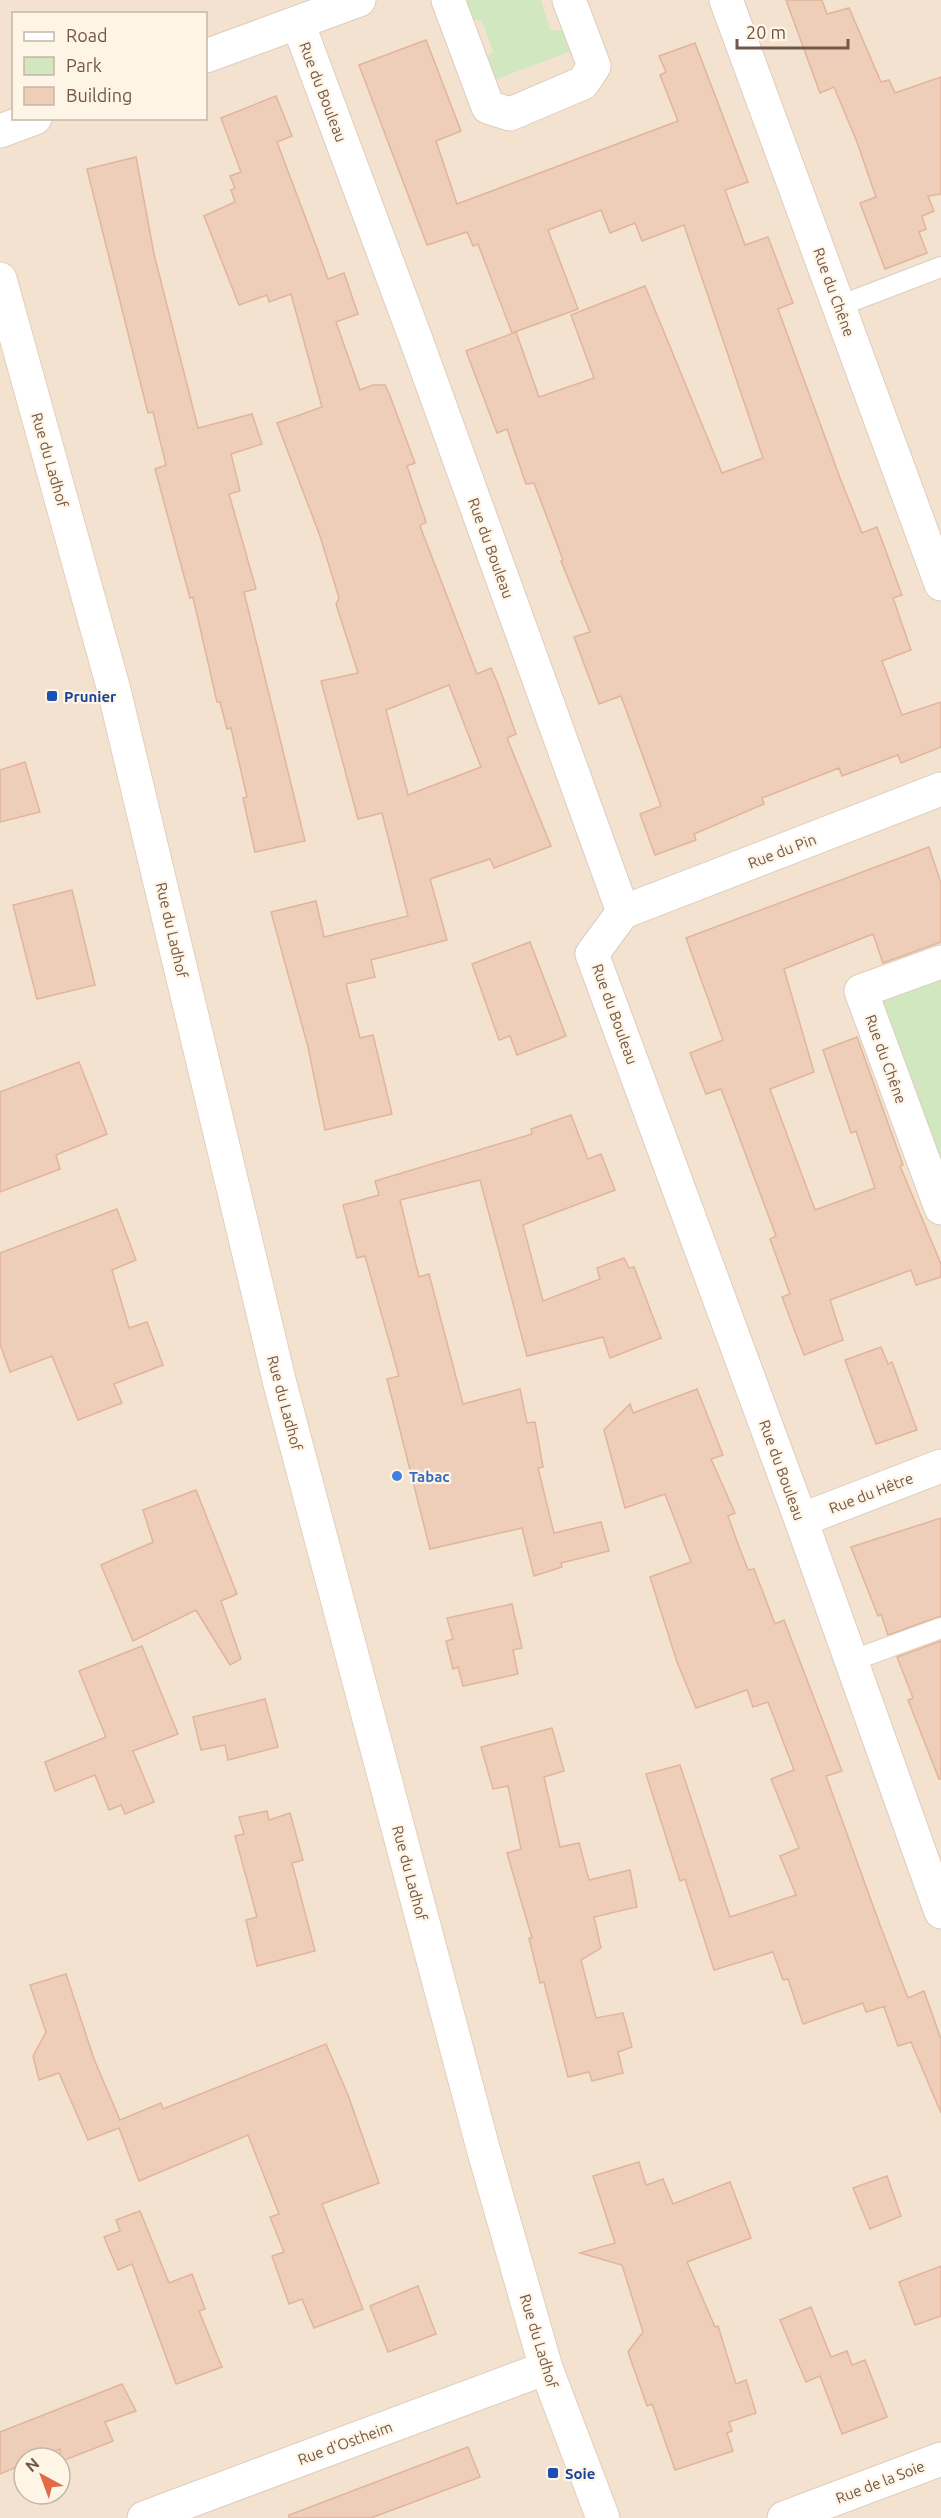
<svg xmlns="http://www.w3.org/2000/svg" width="941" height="2518" font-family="Ubuntu,sans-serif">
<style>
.residential{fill:#f2e2cf;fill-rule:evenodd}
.green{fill:#d0e7c0}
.building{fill:#efceb9;stroke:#e1b59a;stroke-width:1.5;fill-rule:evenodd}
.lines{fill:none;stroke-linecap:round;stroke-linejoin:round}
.lane-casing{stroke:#decdbd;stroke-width:22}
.street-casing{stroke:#decdbd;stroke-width:35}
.secondary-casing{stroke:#e3cebb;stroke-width:35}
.lane{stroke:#fff;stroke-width:20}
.street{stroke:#fff;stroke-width:33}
.secondary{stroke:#fff;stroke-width:33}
.transit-dot{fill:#1a4fb4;stroke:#fef5e6;stroke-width:2}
.shop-dot{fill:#3f7fe0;stroke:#fef5e6;stroke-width:2}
.labels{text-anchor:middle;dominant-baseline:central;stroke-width:4.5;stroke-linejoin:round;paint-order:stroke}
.street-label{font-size:15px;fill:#705749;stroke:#fef5e6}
.transit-label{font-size:15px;font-weight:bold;fill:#164399;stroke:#fef5e6;text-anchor:start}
.shop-label{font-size:15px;font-weight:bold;fill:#366cbe;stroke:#fef5e6;text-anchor:start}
</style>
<rect width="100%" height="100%" fill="#fbf0e0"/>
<!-- residential -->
<path class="residential" d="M0 0H941V2518H0ZM14 14H206V118H14ZM24 2458H60V2494H24Z"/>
<!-- green -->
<g class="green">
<polygon points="468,0 541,0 550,30 566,31 574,50 491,81 482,62 493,51 482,21 467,18 460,3"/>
<polygon points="941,980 941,1169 880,1002"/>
</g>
<!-- building -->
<g class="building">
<polygon points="786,0 822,0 827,14 849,8 881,82 889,80 895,93 941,77 941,194 928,196 934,211 922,216 926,229 919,232 927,253 885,269 860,203 876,197 857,142 834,87 820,93"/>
<polygon points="426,40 461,131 436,141 457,204 678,121 660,75 666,72 659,56 695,43 748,182 725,190 745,245 768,237 793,303 778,309 840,478 862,533 877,527 902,595 893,598 911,650 882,661 902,715 941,702 941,747 901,763 898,755 842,776 839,768 762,798 764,804 694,834 696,840 655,855 640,814 661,806 621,696 599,704 574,637 590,632 561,561 563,560 534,483 526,484 507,429 497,433 466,351 516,332 539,397 594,378 571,315 645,286 722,473 763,458 684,225 642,241 635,223 610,233 601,210 548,230 578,309 512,333 478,244 473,246 467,232 427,245 359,65"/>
<path d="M276 96 292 136 277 142 318 251 328 279 344 273 358 314 336 322 360 390 373 385H385L390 396 415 463 407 466 426 522 420 526 477 674 491 668 498 684 516 734 507 738 551 846 494 868 490 859 430 879 447 940 371 960 375 977 346 984 360 1038 373 1035 392 1114 325 1130 308 1047 271 912 316 901 324 937 408 916 382 813 358 819 321 681 358 673 336 604 339 598 320 536 277 423 322 407 291 294 269 302 267 295 239 305 204 216 235 202 231 190 235 188 230 176 241 172 221 118ZM449 685 481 767 408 795 386 710Z"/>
<polygon points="136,157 154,254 198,428 252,414 262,444 231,454 240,491 229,494 256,589 244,592 305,841 255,852 243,798 247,797 231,728 227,729 220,702 217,702 193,597 190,598 155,469 166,465 153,412 148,413 87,169"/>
<polygon points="25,762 40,812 0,822 0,770"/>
<polygon points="929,847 941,883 941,942 883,963 873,934 784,969 814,1072 770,1089 815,1210 875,1188 856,1131 851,1133 823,1050 857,1037 903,1165 900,1166 941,1264 941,1277 916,1285 911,1270 830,1300 843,1340 804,1355 782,1297 790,1294 770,1239 776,1236 731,1115 721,1089 706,1094 690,1053 723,1040 686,938"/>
<polygon points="72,890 95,985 37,999 13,905"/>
<polygon points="530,942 566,1036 517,1055 510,1036 499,1040 472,964"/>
<polygon points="79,1062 107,1134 56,1155 60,1169 0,1192 0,1092"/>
<polygon points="571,1115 588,1159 601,1154 615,1190 523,1225 543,1301 600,1279 597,1268 624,1258 629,1268 634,1267 661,1338 610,1358 603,1337 527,1356 480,1180 400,1200 419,1277 429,1274 463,1404 520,1389 527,1423 535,1422 543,1467 538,1468 554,1533 601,1522 609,1551 561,1563 562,1567 534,1576 522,1528 430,1549 387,1379 399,1376 365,1256 357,1258 343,1205 379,1195 375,1181 532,1134 531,1129"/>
<polygon points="117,1209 136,1260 112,1270 129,1328 147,1322 163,1365 114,1384 122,1403 78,1420 52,1356 10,1372 0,1344 0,1253"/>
<polygon points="881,1347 888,1364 892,1362 917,1430 876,1444 845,1360"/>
<polygon points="697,1389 723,1455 711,1459 735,1513 728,1516 738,1544 748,1570 754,1569 775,1624 784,1620 842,1771 826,1776 880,1925 908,1998 924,1991 941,2039 941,2113 911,2042 898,2046 884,2007 886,2006 866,2012 863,2003 803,2024 788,1979 783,1980 773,1952 714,1970 685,1879 680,1881 646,1774 680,1765 730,1917 796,1895 780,1856 799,1848 771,1779 794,1770 768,1702 753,1707 747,1690 696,1708 677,1662 650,1577 691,1562 665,1494 625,1508 604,1430 630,1404 633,1413"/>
<polygon points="196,1490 237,1594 221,1601 241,1659 230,1665 196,1610 133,1641 101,1565 153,1542 143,1510"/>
<polygon points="941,1518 941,1616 888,1635 881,1614 878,1616 851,1547"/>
<polygon points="512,1604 522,1648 513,1650 518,1674 463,1686 458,1667 453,1669 446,1641 453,1639 447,1618"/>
<polygon points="941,1641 941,1779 939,1779 908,1700 913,1698 897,1657"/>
<polygon points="142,1646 178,1734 133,1751 154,1802 125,1814 121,1805 109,1810 95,1775 55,1791 45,1762 106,1737 79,1671"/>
<polygon points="265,1699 278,1747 228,1760 225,1745 201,1750 193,1717"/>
<polygon points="552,1728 564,1771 544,1777 560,1847 579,1843 589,1880 630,1870 637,1907 594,1917 601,1948 581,1960 596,2018 623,2013 632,2047 618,2052 623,2073 592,2081 589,2072 568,2077 544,1982 540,1983 529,1938 532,1938 507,1853 521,1849 508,1786 493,1789 481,1747"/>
<polygon points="267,1811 269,1820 290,1813 303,1860 292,1863 315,1951 257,1966 246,1920 257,1917 235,1836 244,1834 239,1817"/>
<polygon points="66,1974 94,2059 120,2120 161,2103 163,2109 326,2044 348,2095 379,2183 322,2204 363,2309 314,2328 302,2299 289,2304 272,2256 284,2252 270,2217 279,2214 248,2135 139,2181 119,2128 88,2140 59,2073 39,2080 33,2056 46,2032 30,1985"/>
<polygon points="639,2162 646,2185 663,2179 673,2204 730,2182 751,2238 687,2262 715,2327 718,2326 736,2384 746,2380 756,2413 729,2422 732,2431 727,2433 733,2451 675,2470 652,2404 647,2406 628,2352 643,2332 622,2265 580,2253 615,2243 593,2176"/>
<polygon points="887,2176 901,2216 870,2229 853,2188"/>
<polygon points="140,2211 169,2283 192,2274 205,2309 199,2311 222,2367 176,2384 132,2264 118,2270 104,2237 120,2231 116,2220"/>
<polygon points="941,2266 941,2316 915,2325 899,2282"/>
<polygon points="418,2286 436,2334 388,2352 370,2306"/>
<polygon points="811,2307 831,2357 847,2351 852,2365 865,2360 887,2417 842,2434 820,2376 806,2382 780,2320"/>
<polygon points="122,2384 136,2411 105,2422 113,2441 60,2462 60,2449 38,2458 24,2458 24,2464 0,2474 0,2432"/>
<polygon points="468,2447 480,2477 371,2518 289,2518 289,2515"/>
</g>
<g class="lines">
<!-- lane casing -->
<g class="lane-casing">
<g id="lane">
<polyline points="839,306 941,267"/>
<polyline points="851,1661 941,1628"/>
</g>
</g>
<!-- street casing -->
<g class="street-casing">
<g id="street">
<polyline points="448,0 488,107 510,114 583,83 594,66 569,0"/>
<polyline points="726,0 941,584"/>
<polyline points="298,23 418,345 623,912 592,954 801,1520 941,1912"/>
<polyline points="206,56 359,0"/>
<polyline points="0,131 35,118"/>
<polyline points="623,912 941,789"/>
<polyline points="941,962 861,991 941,1208"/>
<polyline points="801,1520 941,1466"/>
<polyline points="144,2518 546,2368"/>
<polyline points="784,2518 941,2459"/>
</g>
</g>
<!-- secondary casing -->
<g class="secondary-casing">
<polyline id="secondary" points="0,279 114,690 280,1384 483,2148 546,2368 603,2518"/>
</g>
<!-- lane -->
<use href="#lane" class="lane"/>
<!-- street -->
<use href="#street" class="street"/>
<!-- secondary -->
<use href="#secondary" class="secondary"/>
</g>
<!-- markers -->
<g class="transit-dot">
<rect x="46" y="690" width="12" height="12" rx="3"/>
<rect x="547" y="2467" width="12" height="12" rx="3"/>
</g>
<circle class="shop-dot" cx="397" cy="1476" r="6"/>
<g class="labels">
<!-- street labels -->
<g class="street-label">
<text transform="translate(323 92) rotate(69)">Rue du Bouleau</text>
<text transform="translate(834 292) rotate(70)">Rue du Chêne</text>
<text transform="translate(50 460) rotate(74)">Rue du Ladhof</text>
<text transform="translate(491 548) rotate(70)">Rue du Bouleau</text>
<text transform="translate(782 851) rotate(-21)">Rue du Pin</text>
<text transform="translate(172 930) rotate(77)">Rue du Ladhof</text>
<text transform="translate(615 1014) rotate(70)">Rue du Bouleau</text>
<text transform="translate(886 1059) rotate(70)">Rue du Chêne</text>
<text transform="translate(285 1403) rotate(75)">Rue du Ladhof</text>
<text transform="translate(782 1470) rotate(70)">Rue du Bouleau</text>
<text transform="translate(871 1493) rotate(-21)">Rue du Hêtre</text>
<text transform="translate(410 1873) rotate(75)">Rue du Ladhof</text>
<text transform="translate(539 2341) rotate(73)">Rue du Ladhof</text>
<text transform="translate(345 2443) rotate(-20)">Rue d'Ostheim</text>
<text transform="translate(880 2482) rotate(-21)">Rue de la Soie</text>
</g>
<!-- transit labels -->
<g class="transit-label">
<text x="64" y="696">Prunier</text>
<text x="565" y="2473">Soie</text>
</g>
<!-- shop labels -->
<g class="shop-label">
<text x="409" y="1476">Tabac</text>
</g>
</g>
<!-- legend -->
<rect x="12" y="12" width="195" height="108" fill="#fef5e6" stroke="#c5b6a7" stroke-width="1.5"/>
<rect x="24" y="32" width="30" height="9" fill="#ffffff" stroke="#c5b6a7" stroke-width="1.5"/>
<text x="66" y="42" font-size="18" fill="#705749">Road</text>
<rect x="24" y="57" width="30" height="18" fill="#d0e7c0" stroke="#c5b6a7" stroke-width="1.5"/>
<text x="66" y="72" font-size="18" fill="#705749">Park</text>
<rect x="24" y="87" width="30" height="18" fill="#efceb9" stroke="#c5b6a7" stroke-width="1.5"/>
<text x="66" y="102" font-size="18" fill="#705749">Building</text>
<!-- north arrow -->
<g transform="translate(42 2476) rotate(319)"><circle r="28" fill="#fef5e6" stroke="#c5b6a7" stroke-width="1.5"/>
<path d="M0-4.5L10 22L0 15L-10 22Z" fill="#e16a4a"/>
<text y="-9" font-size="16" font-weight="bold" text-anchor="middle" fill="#705749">N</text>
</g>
<!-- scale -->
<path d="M737 39v9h111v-9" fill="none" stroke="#705749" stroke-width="3"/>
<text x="746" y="39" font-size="18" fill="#705749" stroke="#fef5e6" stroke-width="4.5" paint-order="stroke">20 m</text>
</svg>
